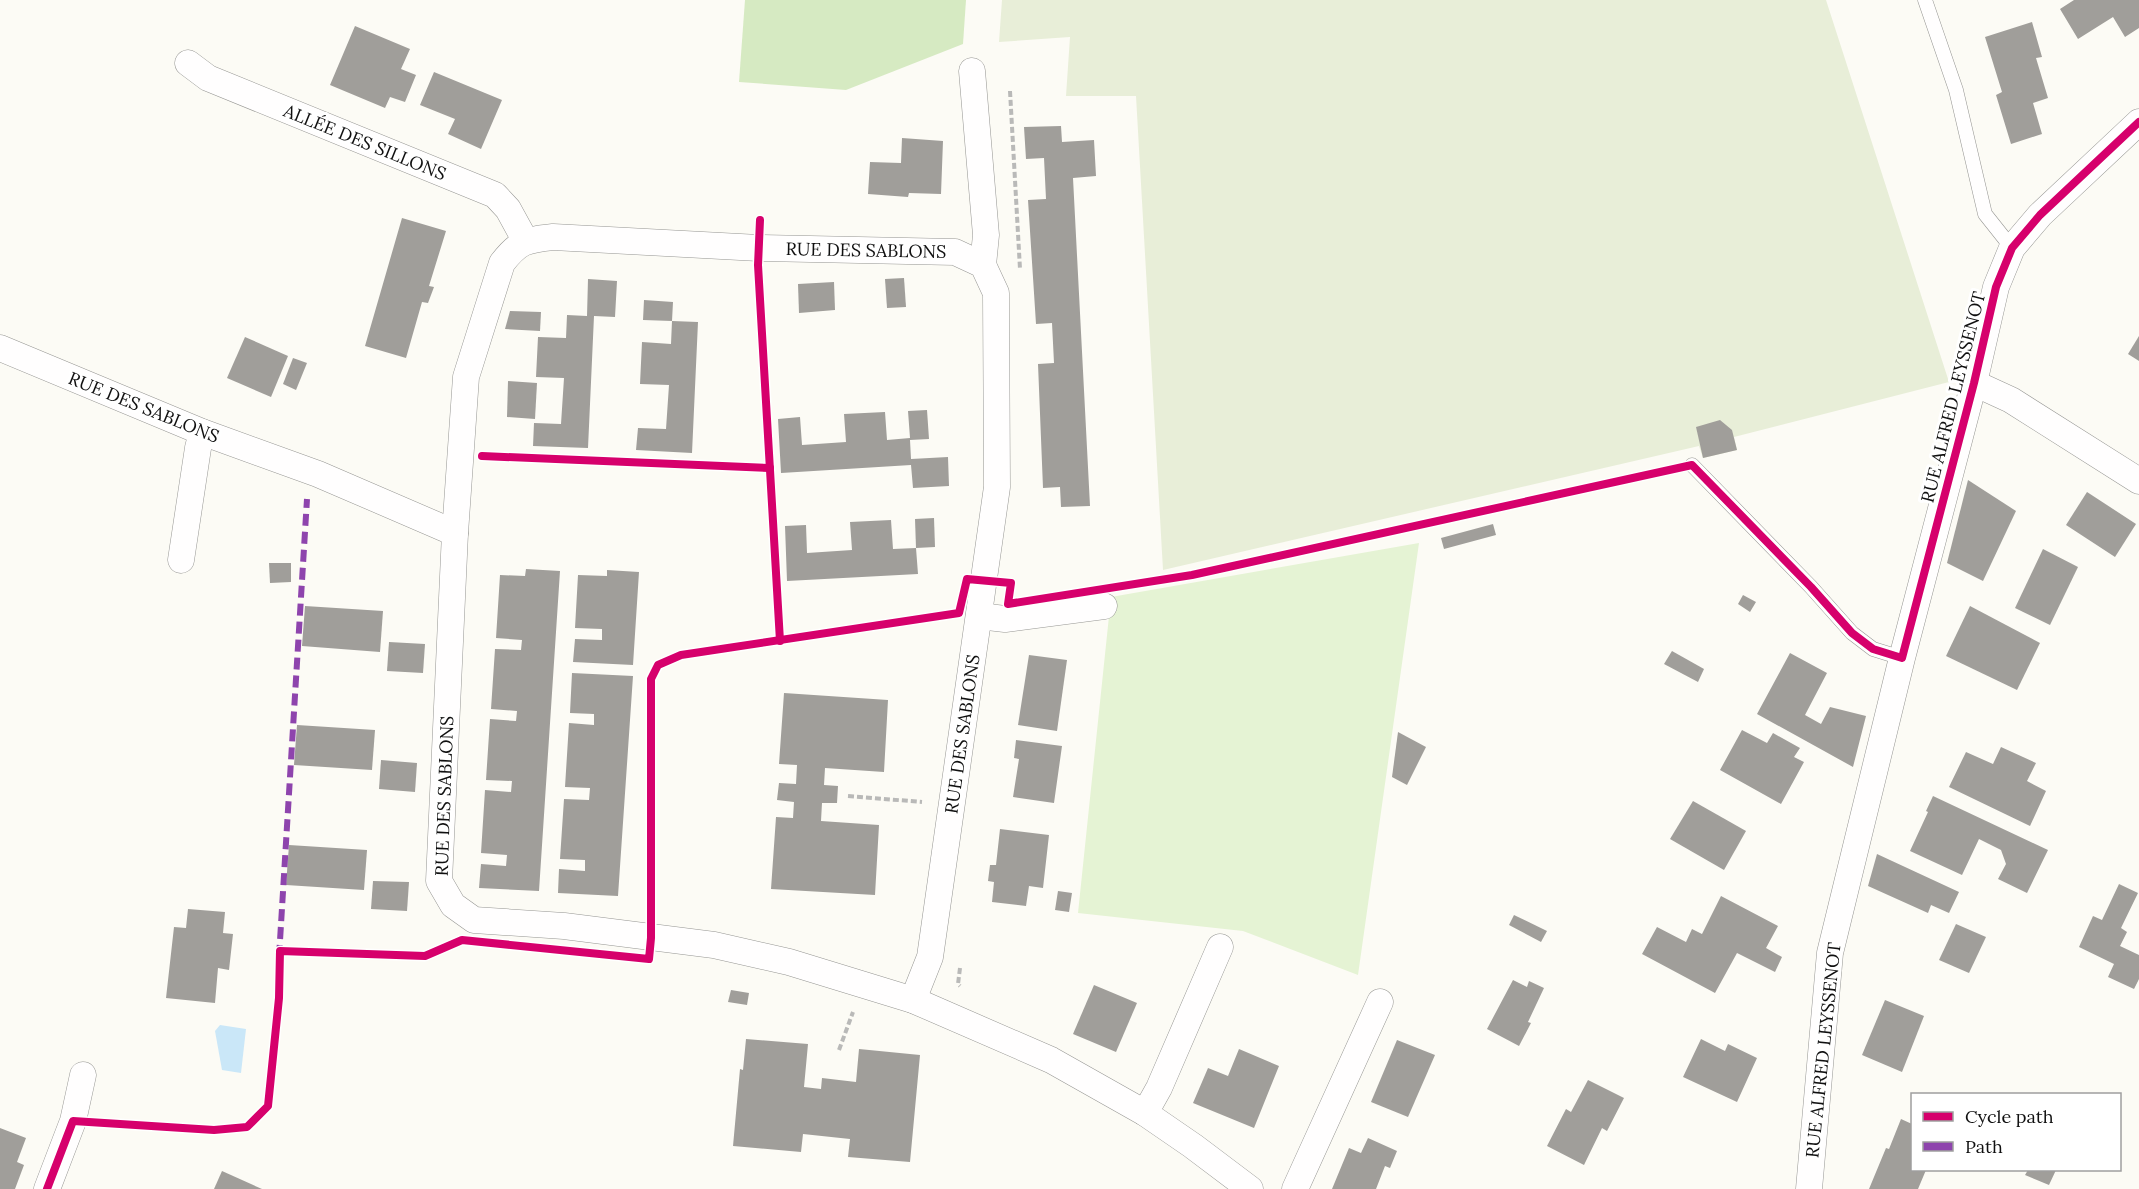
<svg xmlns="http://www.w3.org/2000/svg" width="2139" height="1189" font-family="Lora,serif">
<style>
.green{fill:#e5f3d4}
.forest{fill:#d6eac2}
.cemetery{fill:#e8eed8}
.water{fill:#cae7f8}
.building{fill:#a09e9a}
.lines{fill:none;stroke-linecap:round;stroke-linejoin:round}
.service-casing{stroke:#969693;stroke-width:15}
.minor-casing{stroke:#969693;stroke-width:27}
.path{stroke:#b9b9b8;stroke-width:4;stroke-dasharray:6 3;stroke-linecap:butt}
.service{stroke:#fffefe;stroke-width:14}
.minor{stroke:#fffefe;stroke-width:26}
.quiet{stroke:#8e44ad;stroke-width:6;stroke-dasharray:12 6;stroke-linecap:butt}
.cycleway-casing{stroke:#fff;stroke-width:11}
.cycleway{stroke:#d6006c;stroke-width:8}
.labels{text-anchor:middle;dominant-baseline:central;stroke-width:6;stroke-linejoin:round;paint-order:stroke}
.street-label{font-size:18px;fill:#101010;stroke:#fff}
</style>
<rect width="100%" height="100%" fill="#fcfbf5"/>
<!-- green -->
<polygon class="green" points="1419,543 1358,975 1243,931 1078,913 1111,597"/>
<!-- forest -->
<polygon class="forest" points="745,0 966,0 963,44 846,90 739,82"/>
<!-- cemetery -->
<polygon class="cemetery" points="1002,0 1826,0 1949,382 1734,437 1737,450 1703,458 1699,446 1163,570 1136,96 1066,96 1070,37 999,42"/>
<!-- water -->
<polygon class="water" points="220,1025 246,1029 241,1073 222,1070 215,1031"/>
<!-- building -->
<g class="building">
<polygon points="2074,0 2139,0 2139,28 2125,37 2113,17 2078,39 2060,9"/>
<polygon points="2032,22 2042,57 2036,58 2048,98 2033,103 2042,134 2011,144 1996,95 2002,92 1985,37"/>
<polygon points="355,26 410,49 401,69 416,75 405,102 390,97 385,108 330,85"/>
<polygon points="434,72 502,100 481,149 448,134 455,119 420,105"/>
<polygon points="1061,126 1062,142 1094,140 1096,176 1073,178 1090,506 1061,507 1060,487 1043,488 1038,364 1054,363 1052,323 1036,324 1028,200 1046,199 1044,158 1026,159 1024,127"/>
<polygon points="902,138 943,141 941,194 909,193 908,197 868,194 870,162 901,163"/>
<polygon points="402,218 446,231 429,286 434,287 428,303 422,302 406,358 365,346"/>
<polygon points="904,278 906,307 887,308 885,279"/>
<polygon points="588,279 617,281 615,317 594,316 588,448 533,446 534,423 561,424 564,378 536,377 538,337 566,338 567,315 587,316"/>
<polygon points="834,282 835,310 799,313 798,284"/>
<polygon points="644,300 673,302 672,321 698,322 692,453 636,450 638,428 666,429 669,385 640,384 642,342 671,344 672,321 643,320"/>
<polygon points="510,311 541,312 540,331 505,329"/>
<polygon points="2139,336 2139,361 2128,354"/>
<polygon points="245,337 288,356 271,397 227,378"/>
<polygon points="293,358 307,363 296,390 283,384"/>
<polygon points="508,381 537,383 535,419 507,417"/>
<polygon points="927,410 929,439 910,440 911,459 948,457 949,486 913,488 911,465 781,473 778,419 800,417 802,445 846,442 844,414 885,412 887,440 910,438 908,411"/>
<polygon points="1720,420 1732,430 1737,450 1703,458 1696,427"/>
<polygon points="1968,480 2016,511 1983,581 1947,563"/>
<polygon points="2087,492 2136,524 2115,557 2066,525"/>
<polygon points="934,518 935,547 916,548 915,519"/>
<polygon points="891,520 893,549 916,548 918,574 787,581 785,526 806,525 807,553 852,550 850,522"/>
<polygon points="1493,524 1496,535 1444,549 1441,538"/>
<polygon points="2043,549 2078,567 2050,625 2015,608"/>
<polygon points="269,563 291,563 291,582 270,583"/>
<polygon points="526,569 560,571 539,891 479,888 481,864 506,866 507,855 481,853 485,790 511,792 512,781 486,780 490,719 516,721 517,711 491,709 495,649 521,650 522,640 496,638 500,575 525,576"/>
<polygon points="607,570 639,572 633,665 573,662 575,639 602,640 602,629 575,628 578,575 607,576"/>
<polygon points="1743,595 1756,602 1750,612 1738,604"/>
<polygon points="305,606 383,611 380,652 302,646"/>
<polygon points="1970,606 2040,643 2017,690 1946,656"/>
<polygon points="389,642 425,644 423,673 387,671"/>
<polygon points="1672,651 1704,669 1698,682 1664,664"/>
<polygon points="1790,653 1827,673 1805,715 1821,724 1830,707 1866,716 1853,767 1757,714"/>
<polygon points="1029,655 1067,660 1057,731 1018,725"/>
<polygon points="572,673 633,676 618,896 558,893 559,869 585,871 585,860 560,859 564,799 589,800 590,788 565,787 569,723 594,725 594,714 570,713"/>
<polygon points="784,693 888,700 884,772 825,768 824,785 838,786 837,803 822,803 821,821 879,825 875,895 771,889 776,817 793,818 794,802 777,800 779,783 796,784 797,765 779,764"/>
<polygon points="297,725 375,730 372,770 294,765"/>
<polygon points="1742,730 1767,743 1773,733 1800,748 1794,757 1804,762 1781,804 1720,770"/>
<polygon points="1398,732 1426,747 1407,785 1392,777"/>
<polygon points="1016,740 1062,746 1054,803 1013,797 1019,759 1014,758"/>
<polygon points="2001,747 2036,763 2027,781 2046,791 2030,826 1949,787 1966,752 1993,764"/>
<polygon points="381,760 417,763 415,792 379,789"/>
<polygon points="1933,796 2048,850 2027,893 1998,879 2006,864 2001,850 1979,839 1962,875 1910,851 1928,812 1926,811"/>
<polygon points="1693,801 1746,831 1724,870 1670,839"/>
<polygon points="1000,829 1049,835 1043,888 1029,886 1026,906 992,902 994,882 988,881 990,865 996,865"/>
<polygon points="289,845 367,850 364,890 286,885"/>
<polygon points="1877,854 1959,892 1949,913 1931,905 1928,913 1868,886"/>
<polygon points="373,881 409,882 407,911 371,909"/>
<polygon points="2119,884 2138,893 2121,928 2127,932 2120,946 2139,955 2139,979 2134,989 2108,977 2114,964 2079,947 2093,916 2102,920"/>
<polygon points="1058,891 1072,893 1069,912 1055,910"/>
<polygon points="1721,896 1778,926 1766,948 1782,957 1775,972 1737,953 1715,993 1642,954 1657,927 1686,942 1692,929 1702,934"/>
<polygon points="188,909 225,912 223,933 233,934 229,970 218,968 215,1003 166,998 174,927 186,928"/>
<polygon points="1514,915 1547,931 1541,942 1509,925"/>
<polygon points="1956,924 1986,937 1969,973 1939,960"/>
<polygon points="1513,980 1527,987 1529,981 1544,988 1528,1022 1531,1023 1519,1046 1487,1029"/>
<polygon points="1094,985 1137,1003 1116,1052 1073,1034"/>
<polygon points="731,990 749,993 747,1005 728,1002"/>
<polygon points="1885,1000 1924,1016 1902,1072 1862,1055"/>
<polygon points="746,1039 808,1044 804,1087 821,1089 822,1078 856,1082 859,1049 920,1055 910,1162 848,1157 850,1139 803,1134 801,1152 733,1146 740,1069 743,1070"/>
<polygon points="1701,1039 1725,1051 1728,1044 1757,1058 1737,1102 1683,1077"/>
<polygon points="1397,1040 1435,1055 1408,1117 1371,1102"/>
<polygon points="1239,1049 1279,1066 1254,1128 1193,1103 1208,1068 1228,1076"/>
<polygon points="1588,1080 1624,1098 1607,1131 1602,1128 1584,1165 1547,1146 1566,1109 1571,1112"/>
<polygon points="1901,1119 1912,1124 1912,1170 1926,1170 1918,1189 1869,1189 1886,1148 1889,1149"/>
<polygon points="0,1128 26,1138 17,1162 24,1165 15,1189 0,1189"/>
<polygon points="1368,1138 1397,1151 1390,1168 1385,1166 1376,1189 1332,1189 1349,1148 1361,1153"/>
<polygon points="2028,1170 2056,1170 2049,1185 2025,1175"/>
<polygon points="222,1171 262,1189 214,1189"/>
</g>
<g class="lines">
<!-- service casing -->
<g class="service-casing">
<g id="service">
<polyline points="1925,0 1956,90 1985,214 2012,248"/>
<polyline points="1692,465 1811,587 1852,633 1873,649 1902,658"/>
</g>
</g>
<!-- minor casing -->
<g class="minor-casing">
<g id="minor">
<polyline points="188,63 208,78 495,195 508,209 525,240"/>
<polyline points="972,71 986,235 983,265"/>
<polyline points="0,348 202,432 318,474 455,533 439,881 453,905 474,920 564,926 714,945 789,962 913,1000 1051,1060 1145,1113 1193,1146 1250,1189"/>
<polyline points="1974,383 2011,400 2139,481"/>
<path d="M455 533 466 377 502 263C519 241 526 240 553 237L759 248 955 252 983 265 996 293 997 487 930 957 913 1000"/>
<polyline points="181,560 198,448 202,432"/>
<polyline points="979,616 1005,619 1104,606"/>
<polyline points="1145,1113 1159,1088 1220,947"/>
<polyline points="47,1189 73,1121 83,1075"/>
<polyline points="1295,1189 1380,1002"/>
<polyline points="1809,1189 1830,953 1902,658 1974,383 1996,287 2012,248 2040,215 2139,122"/>
</g>
</g>
<!-- path -->
<g class="path">
<polyline points="1010,91 1020,269"/>
<polyline points="848,796 922,802"/>
<polyline points="960,968 958,984 960,986"/>
<polyline points="839,1050 853,1012"/>
</g>
<!-- service -->
<use href="#service" class="service"/>
<!-- minor -->
<use href="#minor" class="minor"/>
<!-- quiet -->
<polyline class="quiet" points="279,957 307,499"/>
<!-- cycleway casing -->
<g class="cycleway-casing">
<g id="cycleway">
<polyline points="760,220 758,265 780,641"/>
<polyline points="482,456 770,468"/>
<polyline points="47,1189 73,1121 214,1130 247,1127 268,1106 279,998 280,951 425,956 462,940 649,959 651,938 651,679 658,665 681,655 959,613 967,579 1011,583 1008,604 1192,575 1692,465 1811,587 1852,633 1873,649 1902,658 1974,383 1996,287 2012,248 2040,215 2139,122"/>
</g>
</g>
<!-- cycleway -->
<use href="#cycleway" class="cycleway"/>
</g>
<g class="labels">
<!-- street labels -->
<g class="street-label">
<text transform="translate(365 142) rotate(22)">ALLÉE DES SILLONS</text>
<text transform="translate(866 250) rotate(1)">RUE DES SABLONS</text>
<text transform="translate(1953 397) rotate(-76)">RUE ALFRED LEYSSENOT</text>
<text transform="translate(144 407) rotate(22)">RUE DES SABLONS</text>
<text transform="translate(962 734) rotate(-82)">RUE DES SABLONS</text>
<text transform="translate(444 796) rotate(-88)">RUE DES SABLONS</text>
<text transform="translate(1823 1050) rotate(-84)">RUE ALFRED LEYSSENOT</text>
</g>
</g>
<!-- legend -->
<rect x="1911" y="1093" width="210" height="78" fill="#ffffff" stroke="#9f9f9f" stroke-width="1.5"/>
<rect x="1923" y="1112" width="30" height="9" fill="#d6006c" stroke="#9f9f9f" stroke-width="1.5"/>
<text x="1965" y="1123" font-size="18" fill="#101010">Cycle path</text>
<rect x="1923" y="1142" width="30" height="9" fill="#8e44ad" stroke="#9f9f9f" stroke-width="1.5"/>
<text x="1965" y="1153" font-size="18" fill="#101010">Path</text>
</svg>
